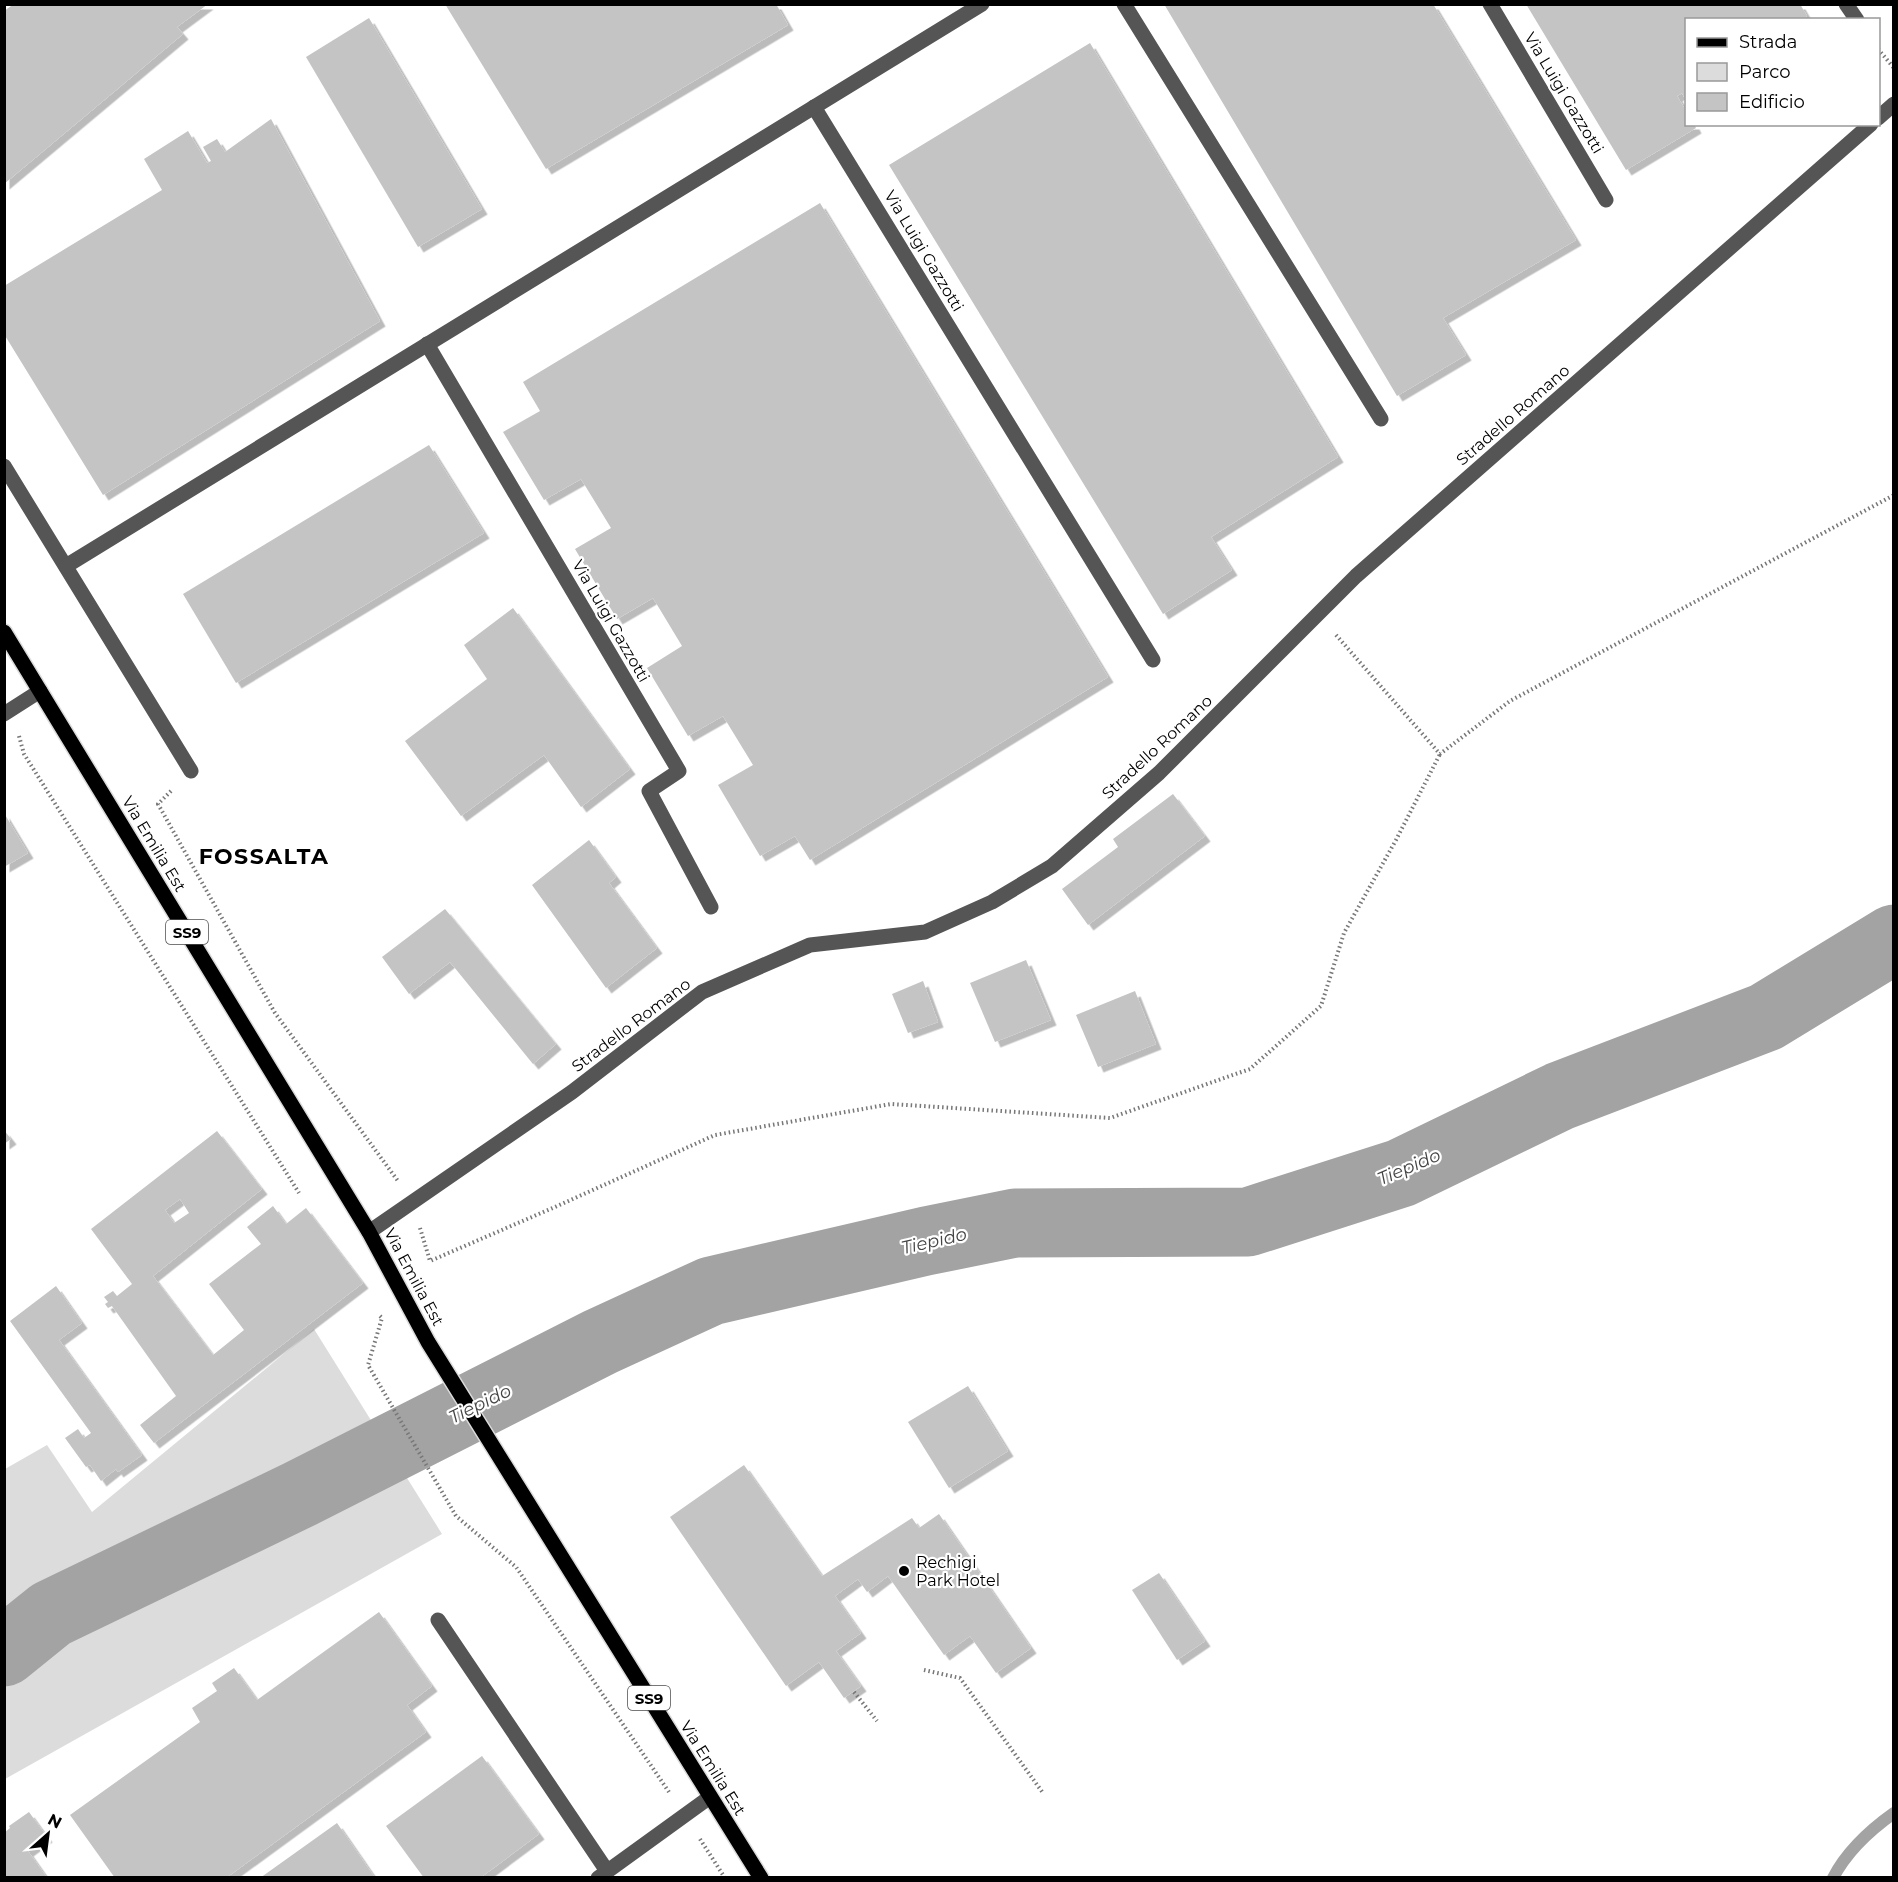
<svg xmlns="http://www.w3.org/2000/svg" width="1898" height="1882" font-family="Montserrat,sans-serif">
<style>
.green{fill:#dcdcdc}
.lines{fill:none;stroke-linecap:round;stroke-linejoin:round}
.stream{stroke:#a3a3a3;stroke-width:12}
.river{stroke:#a3a3a3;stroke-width:69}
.building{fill:#c4c4c4;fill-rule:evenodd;filter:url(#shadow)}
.major-casing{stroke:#dbdbdb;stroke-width:18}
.path{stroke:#777;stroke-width:4;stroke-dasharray:1.5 3;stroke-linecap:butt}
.minor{stroke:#555;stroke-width:15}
.major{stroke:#000;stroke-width:15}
.poi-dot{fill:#000;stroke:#fff;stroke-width:2}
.labels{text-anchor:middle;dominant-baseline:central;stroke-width:4.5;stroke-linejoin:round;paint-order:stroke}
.shield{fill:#fff;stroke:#4c4c4c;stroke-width:1.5}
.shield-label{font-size:15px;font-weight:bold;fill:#000}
.street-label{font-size:16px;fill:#000;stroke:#fff}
.poi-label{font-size:16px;fill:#000;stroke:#fff;text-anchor:start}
.water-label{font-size:18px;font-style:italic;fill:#444;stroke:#fff}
.district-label{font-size:22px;font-weight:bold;letter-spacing:1.5px;fill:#000;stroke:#fff}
</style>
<defs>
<filter id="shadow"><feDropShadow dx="5.5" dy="5.5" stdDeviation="0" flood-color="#0004"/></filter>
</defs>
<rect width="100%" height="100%" fill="#fff"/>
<!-- green -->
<polygon class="green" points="314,1329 442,1534 5,1779 5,1469 47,1445 92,1512"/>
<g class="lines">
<!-- stream -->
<path class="stream" d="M1833 1878C1847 1851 1870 1830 1894 1813"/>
<!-- river -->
<polyline class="river" points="4,1652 51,1614 298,1495 600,1342 711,1291 926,1241 1015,1223 1248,1222 1401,1173 1560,1096 1766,1017 1894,939"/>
</g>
<!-- building -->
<g class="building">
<polygon points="14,4 208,4 177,27 183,34 4,184 4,11"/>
<polygon points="445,4 776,4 788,25 546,169"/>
<polygon points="1164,4 1433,4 1576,240 1443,318 1466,355 1397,396"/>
<polygon points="1526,4 1800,4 1807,16 1802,20 1686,20 1686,101 1682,93 1677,96 1686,111 1686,124 1694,124 1696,128 1626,170"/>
<polygon points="369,18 482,209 418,247 306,57"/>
<polygon points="1090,43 1338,457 1211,537 1232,570 1163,614 889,165"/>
<polygon points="271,119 380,321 103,495 4,334 4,286 162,190 144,159 188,131 207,163 211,161 203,147 217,139 225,152"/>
<polygon points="820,203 1108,677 810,860 795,836 760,856 718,785 753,765 723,716 688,736 647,668 682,646 653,598 617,619 575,549 611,528 581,479 544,500 503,432 540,411 523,382"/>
<polygon points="429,445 484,533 236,683 183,594"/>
<polygon points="513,608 630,769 581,807 544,755 461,816 405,741 487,679 464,645"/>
<polygon points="1173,794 1205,836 1088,925 1062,889 1118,847 1113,839"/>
<polygon points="4,813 28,853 4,867"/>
<polygon points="589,840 616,877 609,883 657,948 606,988 532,885"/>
<polygon points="445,909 556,1044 533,1064 450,962 409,994 382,957"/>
<polygon points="1026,960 1051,1020 995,1042 970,983"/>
<polygon points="923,981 938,1022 908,1033 892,994"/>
<polygon points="1135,991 1156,1044 1098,1067 1076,1015"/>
<polygon points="4,1130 11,1139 4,1144"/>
<path d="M217 1131 262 1189 153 1276 213 1355 244 1330 209 1284 261 1244 247 1227 273 1206 286 1224 306 1208 363 1283 154 1443 140 1425 176 1396 112 1306 108 1308 105 1304 108 1302 104 1297 113 1291 117 1296 132 1284 91 1229ZM180 1199 189 1213 174 1223 165 1210Z"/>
<polygon points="56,1286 82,1323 59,1340 142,1455 118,1472 116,1469 101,1481 90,1465 86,1467 65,1438 78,1429 84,1438 91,1433 10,1321"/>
<polygon points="968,1386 1008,1451 949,1488 908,1422"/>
<polygon points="744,1465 822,1576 912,1518 919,1528 939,1514 1031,1648 996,1673 970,1636 944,1655 888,1576 867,1592 858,1579 835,1596 861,1633 836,1651 861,1686 844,1698 819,1662 786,1686 670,1517"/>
<polygon points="1159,1573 1205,1641 1177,1660 1132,1590"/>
<polygon points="379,1612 432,1686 407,1705 426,1732 226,1878 115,1878 70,1815 200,1722 192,1708 217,1691 212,1683 234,1668 257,1700"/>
<polygon points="482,1756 539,1834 480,1878 424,1878 386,1826"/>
<polygon points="29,1812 47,1837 28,1851 47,1878 4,1878 4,1833 10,1828 9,1826"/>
<polygon points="337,1823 375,1878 260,1878"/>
</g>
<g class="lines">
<!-- major casing -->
<g class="major-casing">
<polyline id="major" points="4,632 369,1232 428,1342 761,1878"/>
</g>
<!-- path -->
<g class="path">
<polyline points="1878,49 1894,68"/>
<polyline points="1336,635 1440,754 1510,701 1894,495"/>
<polyline points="19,736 24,754 299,1193"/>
<polyline points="171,791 158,804 275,1013 398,1181"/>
<polyline points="420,1228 430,1261 555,1207 715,1135 891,1104 1110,1118 1250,1069 1321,1006 1344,933 1396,840 1440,754"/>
<polyline points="380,1316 382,1318 368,1365 456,1516 516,1567 669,1792"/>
<polyline points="924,1670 960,1678 1043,1793"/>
<polyline points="854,1692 877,1721"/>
<polyline points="700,1839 725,1878"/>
</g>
<!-- minor -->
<g class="minor">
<polyline points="1124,4 1381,419"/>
<polyline points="1490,4 1606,200"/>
<polyline points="1846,4 1857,20"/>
<polyline points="814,107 1153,660"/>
<polyline points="1878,118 1894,104"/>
<polyline points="427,344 679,771 649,791 711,907"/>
<polyline points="4,466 191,771"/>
<polyline points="66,566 982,4"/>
<polyline points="4,714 40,691"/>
<polyline points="369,1232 572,1092 702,992 810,945 925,932 992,902 1052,866 1159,773 1356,576 1871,124"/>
<polyline points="438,1620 607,1871"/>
<polyline points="598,1878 710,1797"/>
</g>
<!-- major -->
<use href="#major" class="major"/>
</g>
<!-- markers -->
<circle class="poi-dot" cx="904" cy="1571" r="6"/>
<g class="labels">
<!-- shield labels -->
<g class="shield">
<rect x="166" y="920" width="42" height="24" rx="4.5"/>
<rect x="628" y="1686" width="42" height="24" rx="4.5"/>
</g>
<g class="shield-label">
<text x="187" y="932">SS9</text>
<text x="649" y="1698">SS9</text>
</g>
<!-- street labels -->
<g class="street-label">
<text transform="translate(1564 93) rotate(59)">Via Luigi Gazzotti</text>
<text transform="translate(924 251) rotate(59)">Via Luigi Gazzotti</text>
<text transform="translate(1513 415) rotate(-41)">Stradello Romano</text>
<text transform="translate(611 621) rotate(60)">Via Luigi Gazzotti</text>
<text transform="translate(1157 747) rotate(-43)">Stradello Romano</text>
<text transform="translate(154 844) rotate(59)">Via Emilia Est</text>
<text transform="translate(631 1025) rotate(-37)">Stradello Romano</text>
<text transform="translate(414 1277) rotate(62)">Via Emilia Est</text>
<text transform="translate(713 1768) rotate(58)">Via Emilia Est</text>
</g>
<!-- poi labels -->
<g class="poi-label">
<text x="916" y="1562">Rechigi<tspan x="916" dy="18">Park Hotel</tspan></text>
</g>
<!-- water labels -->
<g class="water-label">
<text transform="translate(1409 1167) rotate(-23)">Tiepido</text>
<text transform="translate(934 1241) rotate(-13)">Tiepido</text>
<text transform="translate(480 1404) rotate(-26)">Tiepido</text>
</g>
<!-- district labels -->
<g class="district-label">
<text x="264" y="856">FOSSALTA</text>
</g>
</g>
<!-- border -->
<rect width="1898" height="1882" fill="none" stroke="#000000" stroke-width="12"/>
<!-- legend -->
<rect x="1685" y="18" width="195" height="108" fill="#ffffff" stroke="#999999" stroke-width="1.5"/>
<rect x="1697" y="38" width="30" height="9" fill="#000000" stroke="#999999" stroke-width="1.5"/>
<text x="1739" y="48" font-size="18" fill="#000000">Strada</text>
<rect x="1697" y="63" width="30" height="18" fill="#dcdcdc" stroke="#999999" stroke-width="1.5"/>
<text x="1739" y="78" font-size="18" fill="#000000">Parco</text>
<rect x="1697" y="93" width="30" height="18" fill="#c4c4c4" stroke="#999999" stroke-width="1.5"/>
<text x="1739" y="108" font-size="18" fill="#000000">Edificio</text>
<!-- north arrow -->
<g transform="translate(48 1834) rotate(28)" stroke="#ffffff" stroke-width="4.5" paint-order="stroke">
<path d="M0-4.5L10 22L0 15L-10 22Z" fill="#000000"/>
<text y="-9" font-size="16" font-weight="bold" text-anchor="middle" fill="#000000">N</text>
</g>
</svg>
